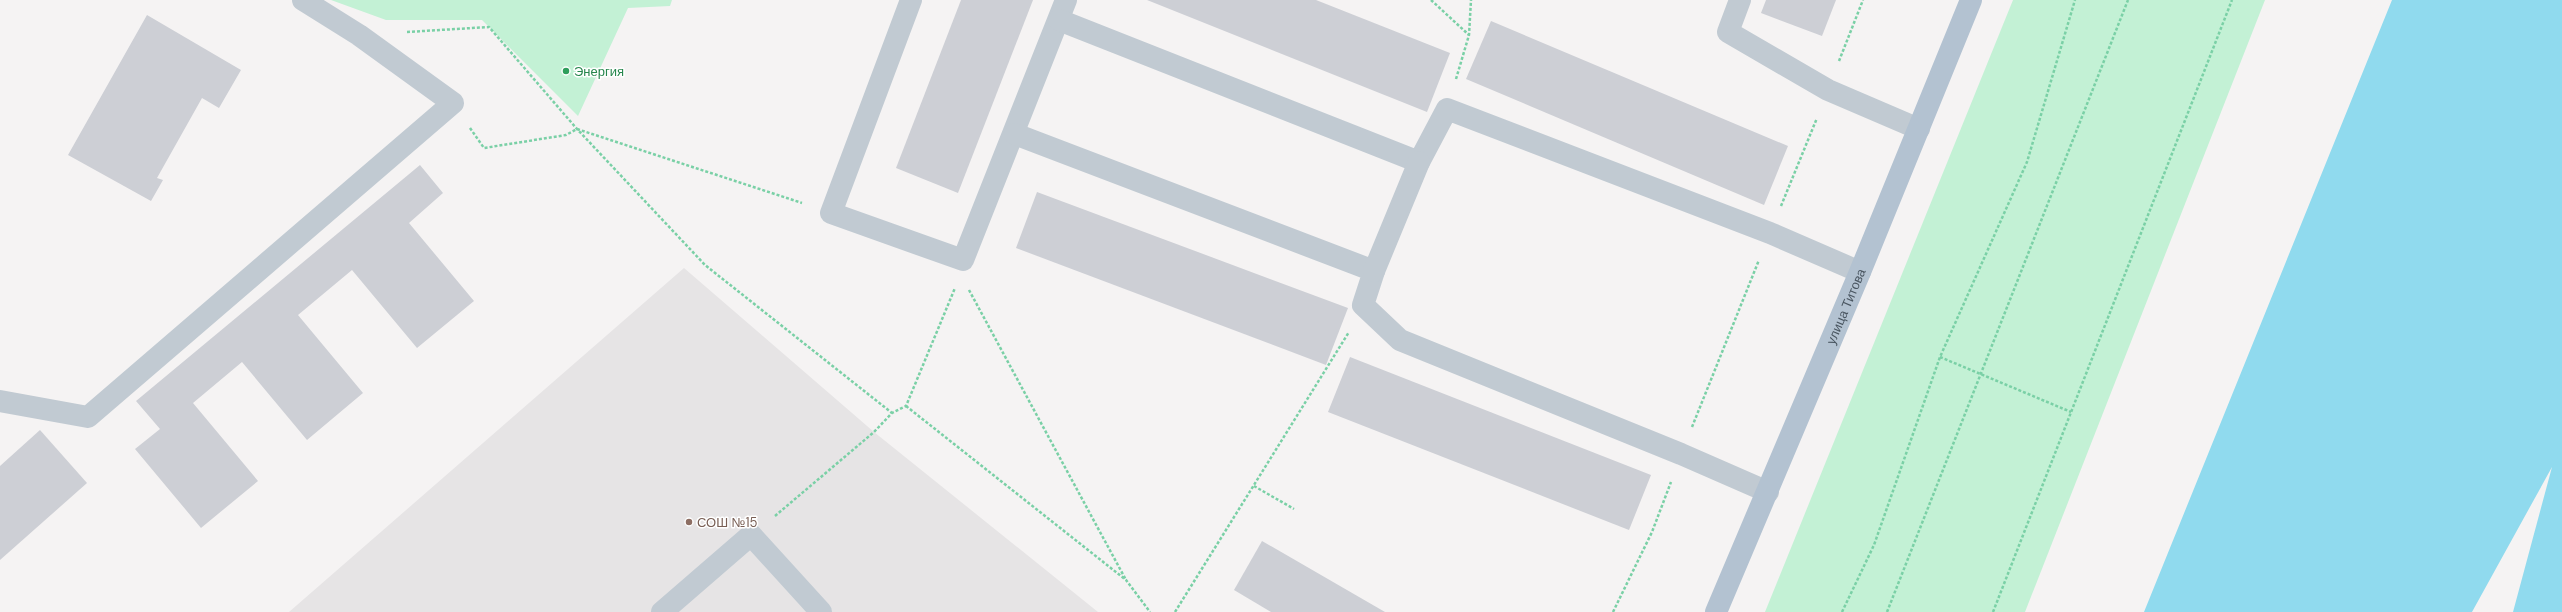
<svg xmlns="http://www.w3.org/2000/svg" width="2562" height="612" font-family="'DM Sans',sans-serif">
<style>
.education{fill:#e6e4e5}
.green{fill:#c3f1d5}
.water{fill:#90daee}
.building{fill:#cdcfd5}
.lines{fill:none;stroke-linecap:round;stroke-linejoin:round}
.path{stroke:#7ad0a6;stroke-width:2.5;stroke-dasharray:3 2;stroke-linecap:butt}
.minor{stroke:#c1cad2;stroke-width:22}
.major{stroke:#b3c2d1;stroke-width:22}
.leisure-dot{fill:#2e9e5b;stroke:#fff;stroke-width:1.5}
.education-dot{fill:#8d6e63;stroke:#fff;stroke-width:1.5}
.labels{text-anchor:middle;dominant-baseline:central;stroke-width:3;stroke-linejoin:round;paint-order:stroke}
.leisure-label{font-size:13px;fill:#27864d;stroke:#fff;text-anchor:start}
.street-label{font-size:13px;fill:#4a5661;stroke:#fff}
.education-label{font-size:13px;fill:#785e54;stroke:#fff;text-anchor:start}
</style>
<rect width="100%" height="100%" fill="#f5f3f3"/>
<!-- education -->
<polygon class="education" points="684,268 874,432 1098,612 289,612"/>
<!-- green -->
<g class="green">
<polygon points="331,0 672,0 670,6 628,8 578,116 482,20 386,20"/>
<polygon points="2013,0 2265,0 2025,612 1765,612"/>
</g>
<!-- water -->
<polygon class="water" points="2392,0 2562,0 2562,612 2513,612 2552,467 2472,612 2144,612"/>
<!-- building -->
<g class="building">
<polygon points="961,0 1033,0 958,193 896,168"/>
<polygon points="1147,0 1316,0 1450,53 1427,112"/>
<polygon points="1766,0 1836,0 1822,36 1761,13"/>
<polygon points="147,15 241,70 219,108 202,98 157,178 163,180 151,201 68,155"/>
<polygon points="1491,21 1788,146 1764,205 1466,79"/>
<polygon points="420,165 443,193 409,223 474,301 417,348 352,270 298,315 363,393 307,440 242,362 193,403 258,481 201,528 135,449 160,429 136,401"/>
<polygon points="1037,192 1348,308 1326,365 1016,248"/>
<polygon points="1350,357 1651,475 1629,530 1328,412"/>
<polygon points="40,430 87,483 0,560 0,466"/>
<polygon points="1262,541 1385,612 1271,612 1234,590"/>
</g>
<g class="lines">
<!-- path -->
<g class="path">
<polyline points="1431,0 1469,35"/>
<polyline points="407,32 489,27 577,129 705,265 892,413"/>
<polyline points="1839,61 1863,0"/>
<polyline points="1456,79 1469,35 1471,0"/>
<polyline points="470,128 484,148 566,135 577,129 802,203"/>
<polyline points="1781,206 1817,118"/>
<polyline points="969,290 1126,580"/>
<polyline points="1940,357 2071,412"/>
<polyline points="906,406 1126,580 1150,612"/>
<polyline points="1692,427 1759,260"/>
<polyline points="1254,486 1294,509"/>
<polyline points="775,516 874,432 892,413 906,406 955,288"/>
<polyline points="1175,612 1349,332"/>
<polyline points="1613,612 1652,532 1671,482"/>
<polyline points="1842,612 1874,545 1940,357 2027,162 2075,0"/>
<polyline points="1887,612 2128,0"/>
<polyline points="1993,612 2232,0"/>
</g>
<!-- minor -->
<g class="minor">
<polyline points="911,0 831,213 963,260 1066,0"/>
<polyline points="1740,0 1728,32 1828,90 1919,129"/>
<polyline points="1059,20 1419,162 1447,109 1770,233 1860,272"/>
<polyline points="1015,134 1374,271 1363,305 1400,340 1681,454 1768,492"/>
<polyline points="1374,271 1419,162"/>
<polyline points="0,401 88,417 453,103 359,35 303,0"/>
<polyline points="662,612 751,535 821,612"/>
</g>
<!-- major -->
<path class="major" id="s1" d="M1716 612 1860 272 1971 0"/>
</g>
<!-- markers -->
<circle class="leisure-dot" cx="566" cy="71" r="4"/>
<circle class="education-dot" cx="689" cy="522" r="4"/>
<g class="labels">
<!-- leisure labels -->
<g class="leisure-label">
<text x="574" y="71">Энергия</text>
</g>
<!-- street labels -->
<g class="street-label">
<text stroke="none"><textPath href="#s1" startOffset="332">улица Титова</textPath></text>
</g>
<!-- education labels -->
<g class="education-label">
<text x="697" y="522">СОШ №15</text>
</g>
</g>
</svg>
